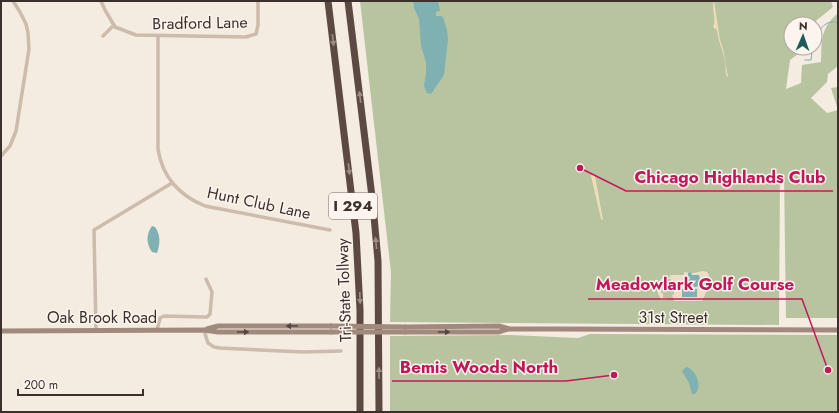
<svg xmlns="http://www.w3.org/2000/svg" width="839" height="413" font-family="Jost,sans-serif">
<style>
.green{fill:#b8c4a0}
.sand{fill:#efdcb8}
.plaza{fill:#ecdcc8}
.water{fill:#7fb0b2}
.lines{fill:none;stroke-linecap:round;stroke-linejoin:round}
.stream{stroke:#7fb0b2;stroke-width:1}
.minor{stroke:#cdbbac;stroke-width:3.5}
.secondary{stroke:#a18a7d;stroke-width:5}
.motorway{stroke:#5c4a42;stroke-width:7}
.secondary-bridge{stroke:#a18a7d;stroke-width:5}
.oneway{fill:#9c8e87}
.oneway2{fill:#544640}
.labels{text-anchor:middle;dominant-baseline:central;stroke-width:3;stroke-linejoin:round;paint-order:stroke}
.shield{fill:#fbf5ee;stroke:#756b66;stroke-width:1}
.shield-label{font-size:15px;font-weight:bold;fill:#3b302b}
.street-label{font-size:16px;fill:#3b302b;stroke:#fbf5ee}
.leader{fill:none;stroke:#c2185b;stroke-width:1.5}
.callout-dot{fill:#c2185b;stroke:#fbf5ee;stroke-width:1.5}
.callout-label{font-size:17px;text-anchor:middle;font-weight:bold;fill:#c2185b;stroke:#fbf5ee;stroke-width:3;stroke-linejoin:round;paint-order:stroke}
</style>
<rect width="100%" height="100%" fill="#f4ebe1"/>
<!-- green -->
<g class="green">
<path d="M360 1H831L833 7 812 24H791V48H806L790 60 786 89 801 83 802 65 821 62C822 40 820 29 838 13V66L828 74 827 82 811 98 827 113 838 110 831 88 838 87V318H786L784 174H780L779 325 390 322 391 272 388 246Z"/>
<polygon points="590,334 838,335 838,412 390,412 390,336 511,335 578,338"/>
</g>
<!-- sand -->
<g class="sand">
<path d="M714 1 720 40C725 52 725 64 728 76L727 77C725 72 726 67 725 61 723 51 718 40 717 30L713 27C717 18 711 9 714 1Z"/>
<polygon points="592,173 595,176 603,220 601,219 591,176"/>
</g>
<!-- plaza -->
<polygon class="plaza" points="703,271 707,272 709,275 710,289 706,291 705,295 702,301 674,301 672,295 674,294 674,287 671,287 671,279 663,279 661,293 663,293 663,298 668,298 666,300 660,300 660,297 658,294 658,285 660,283 661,279 663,278 669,278 670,275 684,275 684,272 693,273"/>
<!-- water -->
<g class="water">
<polygon points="413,1 438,1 440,11 436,12 436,16 441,16 443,17 447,30 448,39 444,75 431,94 427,93 424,86 426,73 426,62 421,46 419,19 414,8"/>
<path d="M152 226 155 227C161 235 160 244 157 253L152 252C146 243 146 235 152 226Z"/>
<polygon points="691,272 692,275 699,275 701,282 705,281 707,285 694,287 693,285 696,281 695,280 690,284 687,281 691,278 688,277 688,273"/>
<rect x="682" y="289" width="15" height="8"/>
<path d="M686 367C696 369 703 387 695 394H692L689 383 682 371Z"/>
</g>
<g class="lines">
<!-- stream -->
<path class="stream" d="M805 60H811L812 50 817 45 821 39 818 33C822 26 829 19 838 23"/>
<!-- minor -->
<g class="minor">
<polyline points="101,1 105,10 115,27 136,35 246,37 256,34 258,25 258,1"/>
<polyline points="103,36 114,25"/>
<path d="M158 36V149C162 177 180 196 205 206L330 230"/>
<polyline points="1,156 10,146 16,131 29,49 28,33 26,24 20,12 13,1"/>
<polyline points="157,330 160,318 164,316 203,317 207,317 210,314 212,292 206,279"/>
<polyline points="204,330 208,343 214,347 220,348 303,352 341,351"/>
<polyline points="96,331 94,230 172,183"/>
</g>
<!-- secondary -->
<g class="secondary">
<polyline points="405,327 499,326 509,329 556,329 838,330"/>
<polyline points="207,329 218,326 331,326"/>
<polyline points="1,331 204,330 218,332 331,332"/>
<polyline points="405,332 499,332 508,329"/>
</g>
<!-- motorway -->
<g class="motorway">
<polyline points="328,1 356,233 360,310 360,412"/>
<polyline points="348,1 373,205 378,261 379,412"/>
</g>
<!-- secondary-bridge -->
<g class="secondary-bridge">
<polyline points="331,326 405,327"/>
<polyline points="331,332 405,332"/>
</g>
</g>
<!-- one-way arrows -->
<defs><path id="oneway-solid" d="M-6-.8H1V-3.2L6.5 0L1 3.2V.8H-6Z"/></defs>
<g class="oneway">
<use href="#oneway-solid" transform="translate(333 40) rotate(83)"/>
<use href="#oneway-solid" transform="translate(360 97) rotate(-97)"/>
<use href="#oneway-solid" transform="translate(349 169) rotate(83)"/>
<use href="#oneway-solid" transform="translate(376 243) rotate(-95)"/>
<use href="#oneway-solid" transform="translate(360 298) rotate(88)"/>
<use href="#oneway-solid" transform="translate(379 373) rotate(-91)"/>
</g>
<g class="oneway2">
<use href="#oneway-solid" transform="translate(292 326) rotate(180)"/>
<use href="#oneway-solid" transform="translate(243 332)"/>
<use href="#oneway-solid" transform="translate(444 332)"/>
</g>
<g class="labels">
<!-- shield labels -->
<rect class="shield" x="329" y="193" width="48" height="26" rx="3"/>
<g class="shield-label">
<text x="353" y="206">I 294</text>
</g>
<!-- street labels -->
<g class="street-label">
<text transform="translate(200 23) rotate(-1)">Bradford Lane</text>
<text transform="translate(259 203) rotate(12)">Hunt Club Lane</text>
<text transform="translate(344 290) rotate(-92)">Tri-State Tollway</text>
<text x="102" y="317">Oak Brook Road</text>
<text x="673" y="317">31st Street</text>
</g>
</g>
<!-- callouts -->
<path class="leader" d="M580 168L626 191H833M828 370L802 299H588M614 375L566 381H392"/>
<g class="callout-dot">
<circle cx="580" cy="168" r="4"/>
<circle cx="828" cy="370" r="4"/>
<circle cx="614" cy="375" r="4"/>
</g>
<g class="callout-label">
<text x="730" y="183">Chicago Highlands Club</text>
<text x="695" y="290">Meadowlark Golf Course</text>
<text x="479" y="373">Bemis Woods North</text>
</g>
<!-- border -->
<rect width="839" height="413" fill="none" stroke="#3b302b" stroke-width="4"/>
<!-- north arrow -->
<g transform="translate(803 36) rotate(2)"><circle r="19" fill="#fbf5ee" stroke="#aea6a0"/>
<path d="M0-3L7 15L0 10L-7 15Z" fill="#1f5a5e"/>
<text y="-6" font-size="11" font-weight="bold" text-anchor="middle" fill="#3b302b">N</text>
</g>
<!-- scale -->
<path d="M18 389v6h125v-6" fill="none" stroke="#3b302b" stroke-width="2"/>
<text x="24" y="389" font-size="12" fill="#3b302b" stroke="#fbf5ee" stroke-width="3" paint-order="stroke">200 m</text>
</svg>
